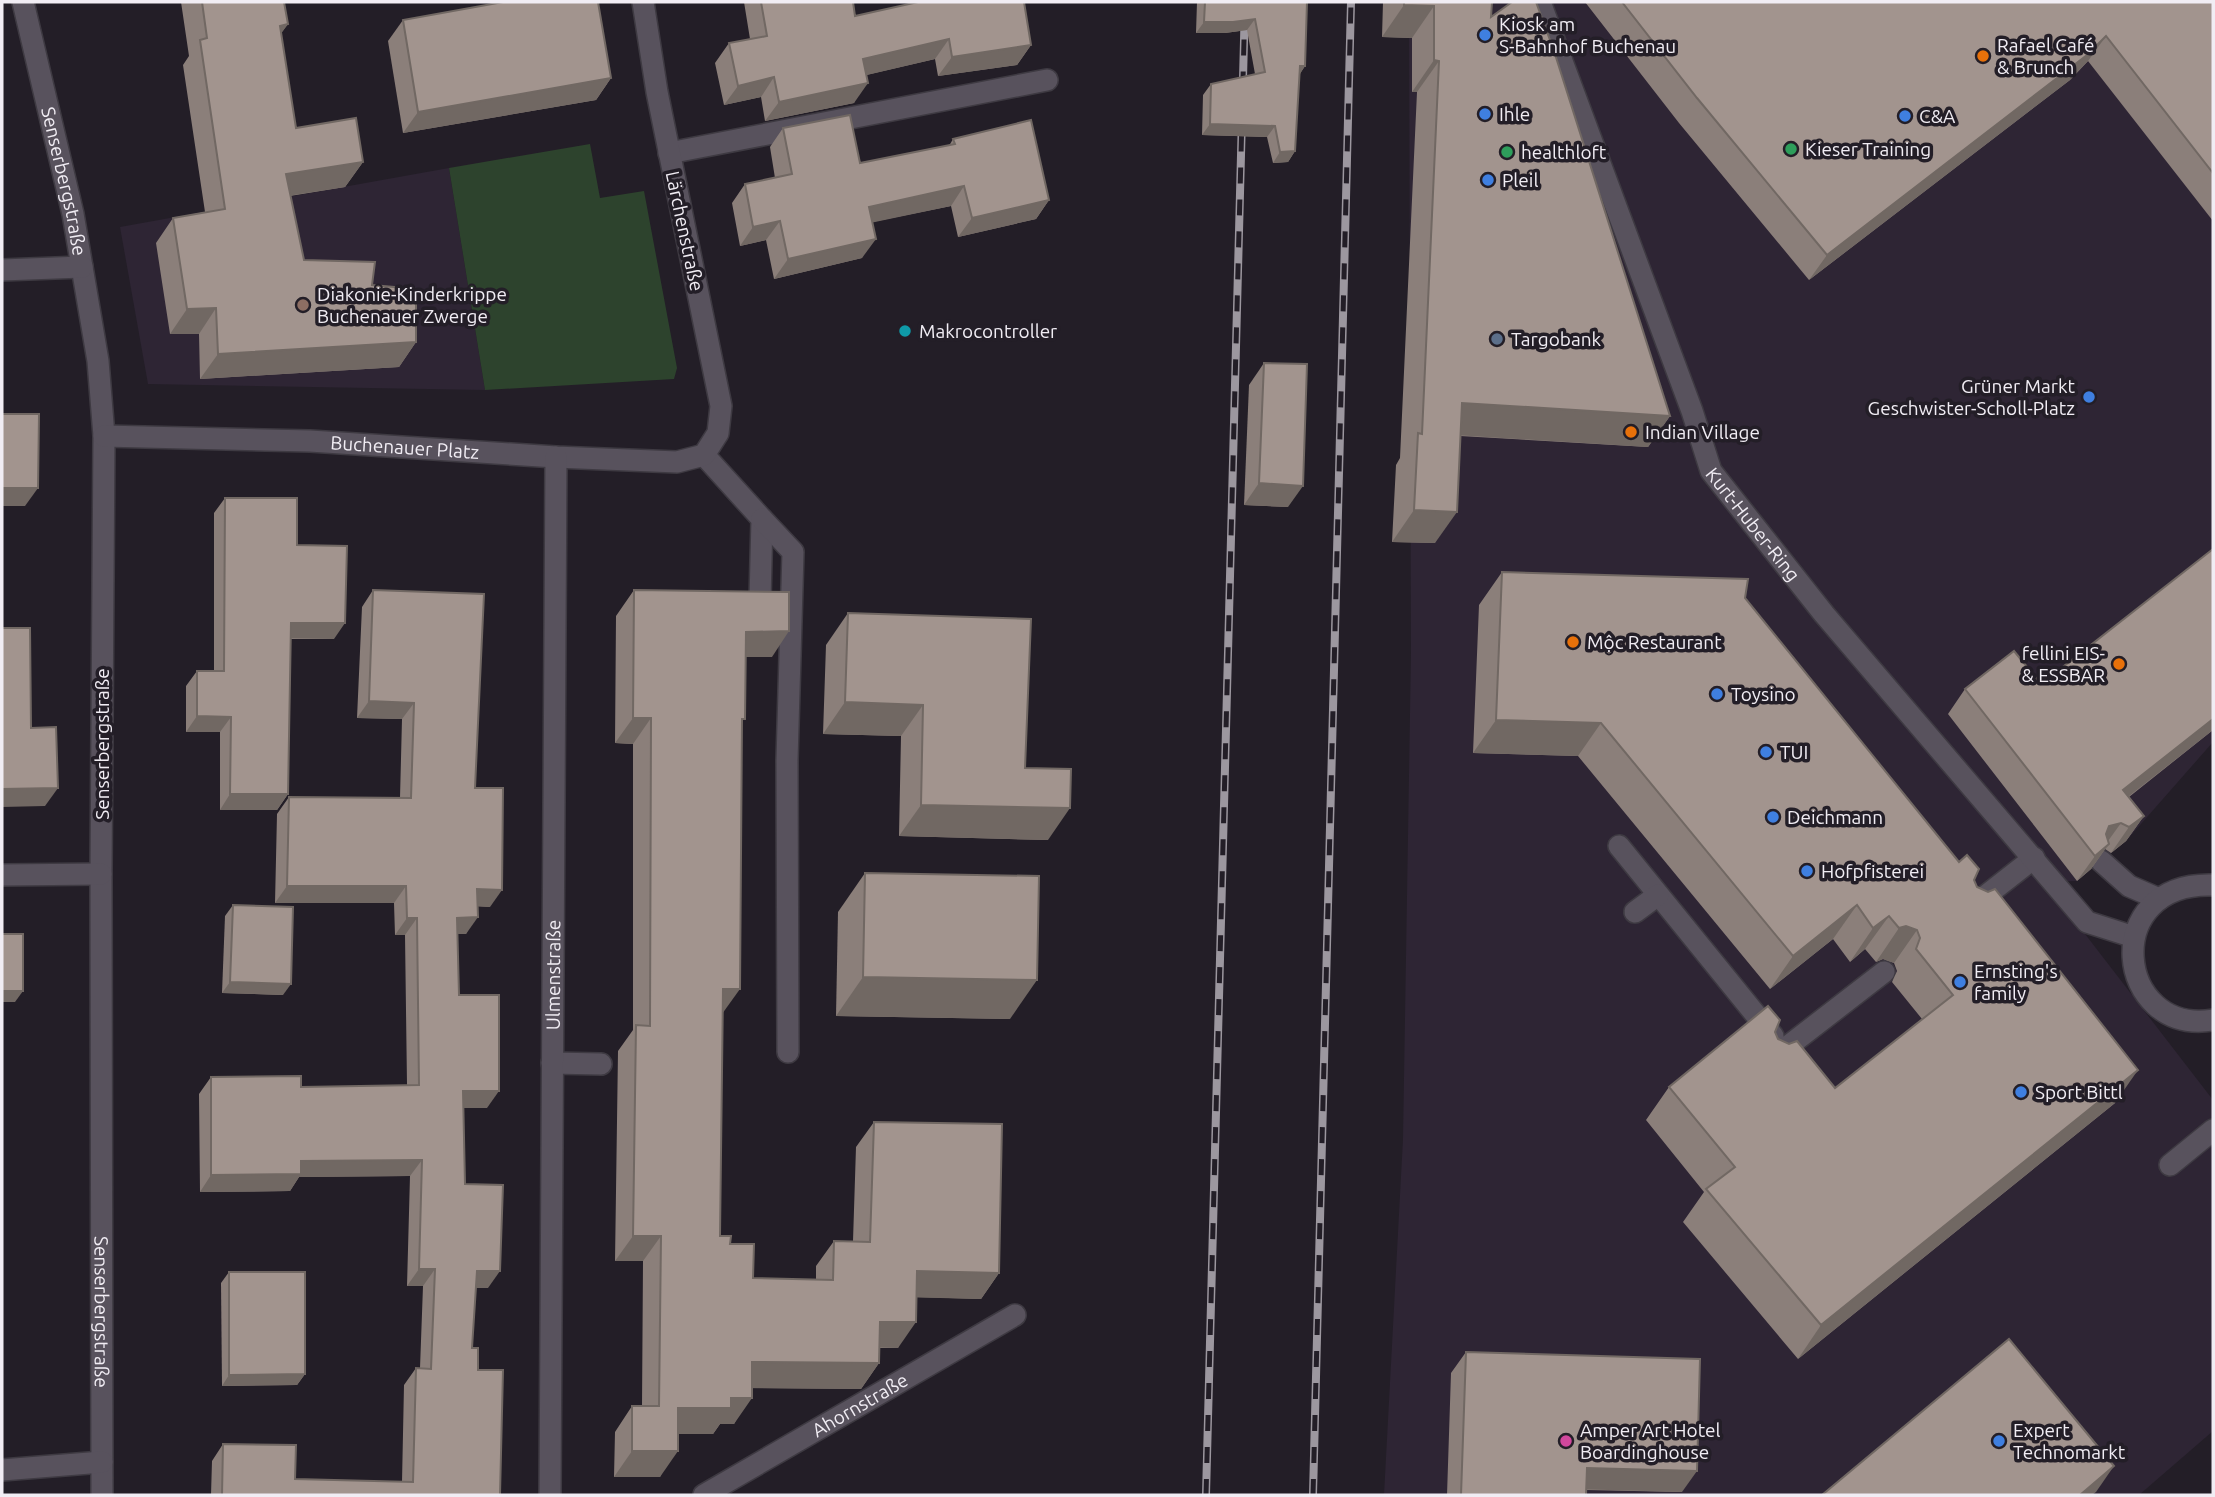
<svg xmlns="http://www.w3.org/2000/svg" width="2215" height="1497" font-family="Ubuntu,sans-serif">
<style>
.built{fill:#2e2534}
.green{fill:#2d432d}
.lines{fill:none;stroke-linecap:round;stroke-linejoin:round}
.lane-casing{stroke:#3e3a42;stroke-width:24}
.street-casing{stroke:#3e3a42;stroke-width:24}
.lane{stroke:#58525d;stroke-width:21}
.street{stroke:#58525d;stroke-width:21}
.rail-casing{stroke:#9c979f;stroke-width:8}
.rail{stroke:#231e27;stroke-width:5;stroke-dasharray:16;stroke-linecap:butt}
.wall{fill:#8b7f7a}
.shaded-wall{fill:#716863}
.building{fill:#a2948e;stroke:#716863;stroke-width:2}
.shop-dot{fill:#3f7fe0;stroke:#231e27;stroke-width:2.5}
.food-dot{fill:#e8710a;stroke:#231e27;stroke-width:2.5}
.leisure-dot{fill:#2e9e5b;stroke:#231e27;stroke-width:2.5}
.education-dot{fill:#8d6e63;stroke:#231e27;stroke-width:2.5}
.culture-dot{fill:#0f9aa8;stroke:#231e27;stroke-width:2.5}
.service-dot{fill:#5c6f8a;stroke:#231e27;stroke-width:2.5}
.hotel-dot{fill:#d1479c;stroke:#231e27;stroke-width:2.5}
.labels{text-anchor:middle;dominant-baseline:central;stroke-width:7;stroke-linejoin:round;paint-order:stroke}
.poi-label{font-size:19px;fill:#f1edf4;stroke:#231e27;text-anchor:start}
.street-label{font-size:19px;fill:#f1edf4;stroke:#231e27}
</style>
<rect width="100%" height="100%" fill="#231e27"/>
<!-- built -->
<g class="built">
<polygon points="1409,2 2213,2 2213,742 2126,841 2077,881 2045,882 2213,1100 2213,1431 2139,1495 1384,1495 1403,1139 1411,653"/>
<polygon points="449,168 485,390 148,384 120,227"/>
</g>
<!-- green -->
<polygon class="green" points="590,144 600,198 644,191 677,368 674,379 485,390 449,168"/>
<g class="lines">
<!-- lane casing -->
<g class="lane-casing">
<g id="lane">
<polyline points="669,153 1047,80"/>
<polyline points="704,455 762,519 760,600"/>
<polyline points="762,519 793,552 787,760 788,1052"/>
<polyline points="1619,846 1773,1036"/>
<polyline points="2101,861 2129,886 2159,899"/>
<polyline points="1974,905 2034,858"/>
<polyline points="1635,912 1658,895"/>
<polyline points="1769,1061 1884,972"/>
<polyline points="552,1063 601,1064"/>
<polyline points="2170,1165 2213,1130"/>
</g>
</g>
<!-- street casing -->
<g class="street-casing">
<g id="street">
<path id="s1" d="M23 2 73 214 82 267 98 361 104 436 101 874 102 1495"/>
<path id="s2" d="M1540 2 1692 411 1711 471 1824 614 2087 922 2134 937"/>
<polyline points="2,270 82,267"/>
<path id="s3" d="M104 436 310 441 556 457 677 462 704 455 718 433 721 406 657 92 643 2"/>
<polyline points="2,875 101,874"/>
<path d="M2213 885C2098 881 2115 1036 2213 1020"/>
<polyline points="2,1470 102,1462"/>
<path id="s4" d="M550 1495 556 457"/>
<path id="s5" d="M704 1495 1015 1315"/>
</g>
</g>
<!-- lane -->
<use href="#lane" class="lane"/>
<!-- street -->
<use href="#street" class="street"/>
<!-- rail casing -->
<g class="rail-casing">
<g id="rail">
<polyline points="1206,1495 1245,2"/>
<polyline points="1313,1495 1351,2"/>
</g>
</g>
<!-- rail -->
<use href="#rail" class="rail"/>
</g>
<!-- wall -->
<g class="wall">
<polygon points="181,2 284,2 288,24 281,33 296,128 363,162 345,187 290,196 304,260 372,285 416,342 399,367 200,379 199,334 170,334 156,243 173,218 205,212 183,65 189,56"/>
<polygon points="744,2 853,2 855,16 1031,45 1017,65 938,76 935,59 866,75 854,103 765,121 761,97 724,105 715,63 729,43 750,39"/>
<polygon points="1197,2 1307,2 1305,66 1299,75 1295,151 1288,162 1273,163 1267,137 1202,135 1203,95 1211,84 1255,74 1247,30 1225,33 1196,33"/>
<polygon points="1383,2 1492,2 1491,17 1670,416 1648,447 1460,436 1435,543 1392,542 1396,465 1400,458 1417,92 1412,92 1412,38 1382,37"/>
<polygon points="1585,2 2213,2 2213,221 2088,61 2070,80 1809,280 1679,123"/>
<polygon points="403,20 611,78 596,100 403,133 388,41"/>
<polygon points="783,128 860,163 949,146 953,139 1049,200 1036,219 958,237 951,206 872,222 862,258 774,279 766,240 740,246 732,203 745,184 775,178 770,147"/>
<polygon points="1264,363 1288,507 1244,505 1249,385"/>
<polygon points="225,498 297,545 334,639 291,639 288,794 277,810 220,810 220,732 186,732 186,686 197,671 214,671 214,513"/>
<polygon points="1502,572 1745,598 1974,880 1977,887 2115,1103 1798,1359 1683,1222 1704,1192 1646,1120 1669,1087 1775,1032 1778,1039 1835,1088 1922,1019 1892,982 1897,971 1894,963 1883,959 1876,962 1865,949 1850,962 1833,939 1770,989 1578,756 1473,753 1479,605"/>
<polygon points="373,590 475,788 490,907 478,906 466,934 457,934 459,995 487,1108 463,1108 465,1184 488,1288 476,1288 472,1348 478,1370 500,1495 211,1495 212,1461 223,1444 295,1479 402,1482 404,1385 416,1368 420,1368 423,1286 407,1286 410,1176 299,1177 290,1191 200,1192 199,1094 211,1077 301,1087 407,1085 405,935 395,935 394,903 275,903 277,814 289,797 400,798 402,719 357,718 362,607"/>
<polygon points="634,590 772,657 746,657 723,1013 720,1236 730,1244 753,1278 816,1280 816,1266 834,1241 853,1241 856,1147 874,1122 999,1273 981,1299 916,1297 898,1348 879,1348 879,1363 861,1389 752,1388 734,1424 720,1424 713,1434 678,1434 660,1477 614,1477 615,1432 632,1406 642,1406 643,1261 615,1261 618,1051 633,1030 633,744 615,743 616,616"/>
<polygon points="848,613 1025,768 1048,840 899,836 901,736 823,734 826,645"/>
<polygon points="2041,684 2213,730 2129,797 2144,816 2126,841 2111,853 2105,849 2091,869 2077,881 1948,714 1965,689"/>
<polygon points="865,873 1010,1019 836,1016 838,912"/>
<polygon points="233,905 283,995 222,993 225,916"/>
<polygon points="229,1272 305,1374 297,1385 222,1386 221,1283"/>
<polygon points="1466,1352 1682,1492 1586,1490 1586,1495 1447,1495 1451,1373"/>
</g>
<!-- shaded-wall -->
<g class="shaded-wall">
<polygon points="1404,5 1434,6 1412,38 1382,37"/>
<polygon points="1255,19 1247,30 1225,33 1196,33 1204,22"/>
<polygon points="288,24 270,49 280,26"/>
<polygon points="2106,36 2088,61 2070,80 1809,280 1827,255"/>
<polygon points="949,39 935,59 850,79 863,59"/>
<polygon points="1031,45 1017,65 938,76 952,57"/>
<polygon points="1434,60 1439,61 1417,92 1412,92"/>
<polygon points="1300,66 1305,66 1298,77"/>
<polygon points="774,77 761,97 724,105 738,86"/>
<polygon points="611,78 596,100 403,133 418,112"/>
<polygon points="868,83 854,103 765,121 779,102"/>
<polygon points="1210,124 1275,126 1267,137 1202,135"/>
<polygon points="1295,151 1288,162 1273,163 1280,152"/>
<polygon points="363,162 345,187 268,199 286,174"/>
<polygon points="964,186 951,206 856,226 869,207"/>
<polygon points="1049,200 1036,219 958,237 972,218"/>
<polygon points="780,221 766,240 740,246 753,227"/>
<polygon points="876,239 862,258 774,279 788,259"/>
<polygon points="216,308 199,334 170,334 187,309"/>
<polygon points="416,342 399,367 200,379 218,354"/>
<polygon points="1462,403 1670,416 1648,447 1440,434"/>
<polygon points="1259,483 1303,486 1288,507 1244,505"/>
<polygon points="2,488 38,488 25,506 2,506"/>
<polygon points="1414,510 1457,512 1435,543 1392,542"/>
<polygon points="291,623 345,623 334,639 280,638"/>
<polygon points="789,631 772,657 728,657 746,632"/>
<polygon points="369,701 414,703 402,719 357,718"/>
<polygon points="845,702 923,705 901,736 823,734"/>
<polygon points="197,716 231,717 220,732 186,732"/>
<polygon points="633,718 651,718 633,744 615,743"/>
<polygon points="2213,719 2213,730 2105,815 2123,790"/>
<polygon points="1496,720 1601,723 1578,756 1473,753"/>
<polygon points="58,788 45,806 2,807 2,789"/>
<polygon points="230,794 288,794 277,810 220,810"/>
<polygon points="921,805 1070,808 1048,840 899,836"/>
<polygon points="2144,816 2126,841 2111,853 2129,827"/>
<polygon points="2121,823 2103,848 2092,852 2109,826"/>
<polygon points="2109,844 2091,869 2077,881 2095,856"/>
<polygon points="287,886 406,886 394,903 275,903"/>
<polygon points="477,889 502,890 490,907 466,906"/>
<polygon points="1857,905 1833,939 1770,989 1793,956"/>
<polygon points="1889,916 1865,949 1850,962 1873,928"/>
<polygon points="478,917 466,934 445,934 457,918"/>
<polygon points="407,918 417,918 405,935 395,935"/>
<polygon points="1906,926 1917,930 1894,963 1883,959 1876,962 1899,928"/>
<polygon points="863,977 1037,980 1010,1019 836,1016"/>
<polygon points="230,982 291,984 283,995 222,993"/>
<polygon points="723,989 740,989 722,1014"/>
<polygon points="2,991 23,991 15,1002 2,1002"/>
<polygon points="2138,1070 2115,1103 1798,1359 1821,1325"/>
<polygon points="463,1091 499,1091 487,1108 451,1108"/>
<polygon points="422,1160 410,1176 299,1177 290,1191 200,1192 211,1175 301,1161"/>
<polygon points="633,1236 661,1236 643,1261 615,1261"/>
<polygon points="419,1269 435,1269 423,1286 407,1286"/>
<polygon points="477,1271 500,1271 488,1288 466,1288"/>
<polygon points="917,1271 999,1273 981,1299 899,1297"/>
<polygon points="880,1322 916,1322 898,1348 862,1347"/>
<polygon points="752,1362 879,1363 861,1389 734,1388"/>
<polygon points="305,1374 297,1385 222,1386 229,1375"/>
<polygon points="731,1398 752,1398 734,1424 720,1424 713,1434 660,1434 678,1408"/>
<polygon points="632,1451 678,1451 660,1477 614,1477"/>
<polygon points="2114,1466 2096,1492 2092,1495 2080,1495"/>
<polygon points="1587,1468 1697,1471 1682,1492 1572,1489"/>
</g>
<!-- building -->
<g class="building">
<polygon points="202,2 284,2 288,24 280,26 296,128 356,118 363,162 286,174 304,260 375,262 372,285 416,289 416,342 218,354 216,308 187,309 173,218 225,209 200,40 207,38"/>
<polygon points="503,2 598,2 611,78 418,112 403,20"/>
<polygon points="761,2 853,2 855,16 918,2 1024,2 1031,45 952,57 949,39 863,59 868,83 779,102 774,77 738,86 729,43 767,36"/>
<polygon points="1205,2 1307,2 1305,66 1300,66 1295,151 1280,152 1275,126 1210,124 1211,84 1265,72 1255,19 1233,22 1204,22"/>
<polygon points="1404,2 1492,2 1491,17 1512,2 1536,2 1554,51 1670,416 1462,403 1457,512 1414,510 1418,433 1422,434 1439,61 1434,60 1434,6 1404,5"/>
<polygon points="1622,2 2213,2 2213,173 2106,36 2087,55 1827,255 1697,98"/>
<polygon points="850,115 860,163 955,144 953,139 1031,120 1049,200 972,218 964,186 869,207 876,239 788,259 780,221 753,227 745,184 792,174 783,128"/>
<polygon points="1264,363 1307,364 1303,486 1259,483"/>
<polygon points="2,414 39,414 38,488 2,488"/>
<polygon points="225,498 297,498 297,545 347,546 345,623 291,623 288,794 230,794 231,717 197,716 197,671 224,671"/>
<polygon points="2213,549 2213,719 2123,790 2144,816 2129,827 2121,823 2109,826 2106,834 2109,844 2095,856 1965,689 2014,651 2041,684"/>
<polygon points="1502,572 1748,579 1745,598 1959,862 1967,855 1979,869 1974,880 1977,887 1988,892 1995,889 2138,1070 1821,1325 1706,1189 1735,1167 1669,1087 1768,1006 1780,1020 1775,1032 1778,1039 1789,1044 1797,1041 1835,1088 1953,995 1916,949 1920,938 1917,930 1906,926 1899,928 1889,916 1873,928 1857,905 1793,956 1601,723 1496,720"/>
<polygon points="373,590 484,594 475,788 503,788 502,890 477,889 478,917 457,918 459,995 499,995 499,1091 463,1091 465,1184 503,1185 500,1271 477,1271 472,1348 478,1348 478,1370 503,1370 500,1495 222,1495 223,1444 296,1445 295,1479 413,1482 416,1368 431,1369 435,1269 419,1269 422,1160 301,1161 301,1174 211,1175 211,1077 301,1076 301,1087 419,1085 417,918 407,918 406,886 287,886 289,797 411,798 414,703 369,701"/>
<polygon points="634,590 789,592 789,631 746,632 745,719 742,719 740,989 723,989 720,1236 731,1236 730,1244 754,1244 753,1278 833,1280 834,1241 870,1242 874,1122 1002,1124 999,1273 917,1271 916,1322 880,1322 879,1363 752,1362 752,1398 731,1398 731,1408 678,1408 678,1451 632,1451 632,1406 659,1406 661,1236 633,1236 636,1025 650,1026 651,718 633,718"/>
<polygon points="848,613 1031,619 1025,768 1071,769 1070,808 921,805 923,705 845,702"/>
<polygon points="2,628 30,628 31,728 56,727 58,788 2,789"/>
<polygon points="865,873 1039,876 1037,980 863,977"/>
<polygon points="233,905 293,907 291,984 230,982"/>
<rect x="2" y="934" width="21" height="57"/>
<polygon points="229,1272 305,1272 305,1374 229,1375"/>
<polygon points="2009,1339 2114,1466 2080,1495 1822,1495"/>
<polygon points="1466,1352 1700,1359 1697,1471 1587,1468 1586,1495 1461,1495"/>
</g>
<!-- markers -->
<g class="shop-dot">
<circle cx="1485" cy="35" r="7"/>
<circle cx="1485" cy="114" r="7"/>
<circle cx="1905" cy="116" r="7"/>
<circle cx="1488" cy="180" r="7"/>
<circle cx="2089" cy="397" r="7"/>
<circle cx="1717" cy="694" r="7"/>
<circle cx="1766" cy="752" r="7"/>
<circle cx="1773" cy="817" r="7"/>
<circle cx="1807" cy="871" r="7"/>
<circle cx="1960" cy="982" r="7"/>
<circle cx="2021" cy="1092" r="7"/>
<circle cx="1999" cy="1441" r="7"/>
</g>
<g class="food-dot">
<circle cx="1983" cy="56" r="7"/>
<circle cx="1631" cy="432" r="7"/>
<circle cx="1573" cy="642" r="7"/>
<circle cx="2119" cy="664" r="7"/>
</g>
<g class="leisure-dot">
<circle cx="1791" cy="149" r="7"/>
<circle cx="1507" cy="152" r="7"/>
</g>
<circle class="education-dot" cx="303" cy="305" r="7"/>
<circle class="culture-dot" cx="905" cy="331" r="7"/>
<circle class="service-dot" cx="1497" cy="339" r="7"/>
<circle class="hotel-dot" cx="1566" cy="1441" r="7"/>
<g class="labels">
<!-- poi labels -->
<g class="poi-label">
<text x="1499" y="24">Kiosk am<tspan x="1499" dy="22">S-Bahnhof Buchenau</tspan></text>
<text x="1997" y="45">Rafael Café<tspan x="1997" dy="22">&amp; Brunch</tspan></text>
<text x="1499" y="114">Ihle</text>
<text x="1919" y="116">C&amp;A</text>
<text x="1805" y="149">Kieser Training</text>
<text x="1521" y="152">healthloft</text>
<text x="1502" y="180">Pleil</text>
<text x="317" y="294">Diakonie-Kinderkrippe<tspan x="317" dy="22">Buchenauer Zwerge</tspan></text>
<text x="919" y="331">Makrocontroller</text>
<text x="1511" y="339">Targobank</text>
<text x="2075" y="386" text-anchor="end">Grüner Markt<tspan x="2075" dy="22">Geschwister-Scholl-Platz</tspan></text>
<text x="1645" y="432">Indian Village</text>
<text x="1587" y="642">Mộc Restaurant</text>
<text x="2105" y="653" text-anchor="end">fellini EIS-<tspan x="2105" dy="22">&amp; ESSBAR</tspan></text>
<text x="1731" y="694">Toysino</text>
<text x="1780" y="752">TUI</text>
<text x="1787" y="817">Deichmann</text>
<text x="1821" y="871">Hofpfisterei</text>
<text x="1974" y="971">Ernsting's<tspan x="1974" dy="22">family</tspan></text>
<text x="2035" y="1092">Sport Bittl</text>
<text x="1580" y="1430">Amper Art Hotel<tspan x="1580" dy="22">Boardinghouse</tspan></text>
<text x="2013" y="1430">Expert<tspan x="2013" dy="22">Technomarkt</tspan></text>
</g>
<!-- street labels -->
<g class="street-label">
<text stroke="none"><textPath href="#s1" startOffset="184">Senserbergstraße</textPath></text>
<text transform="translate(685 231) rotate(78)">Lärchenstraße</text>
<text stroke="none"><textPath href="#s3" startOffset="301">Buchenauer Platz</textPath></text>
<text stroke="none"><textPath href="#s2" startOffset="567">Kurt-Huber-Ring</textPath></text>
<text transform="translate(102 744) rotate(-90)">Senserbergstraße</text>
<text stroke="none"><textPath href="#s4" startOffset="520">Ulmenstraße</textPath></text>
<text stroke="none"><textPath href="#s1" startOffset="1318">Senserbergstraße</textPath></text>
<text stroke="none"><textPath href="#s5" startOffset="180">Ahornstraße</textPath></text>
</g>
</g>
<!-- border -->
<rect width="2215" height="1497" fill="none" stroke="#f1edf4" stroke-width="7"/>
</svg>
